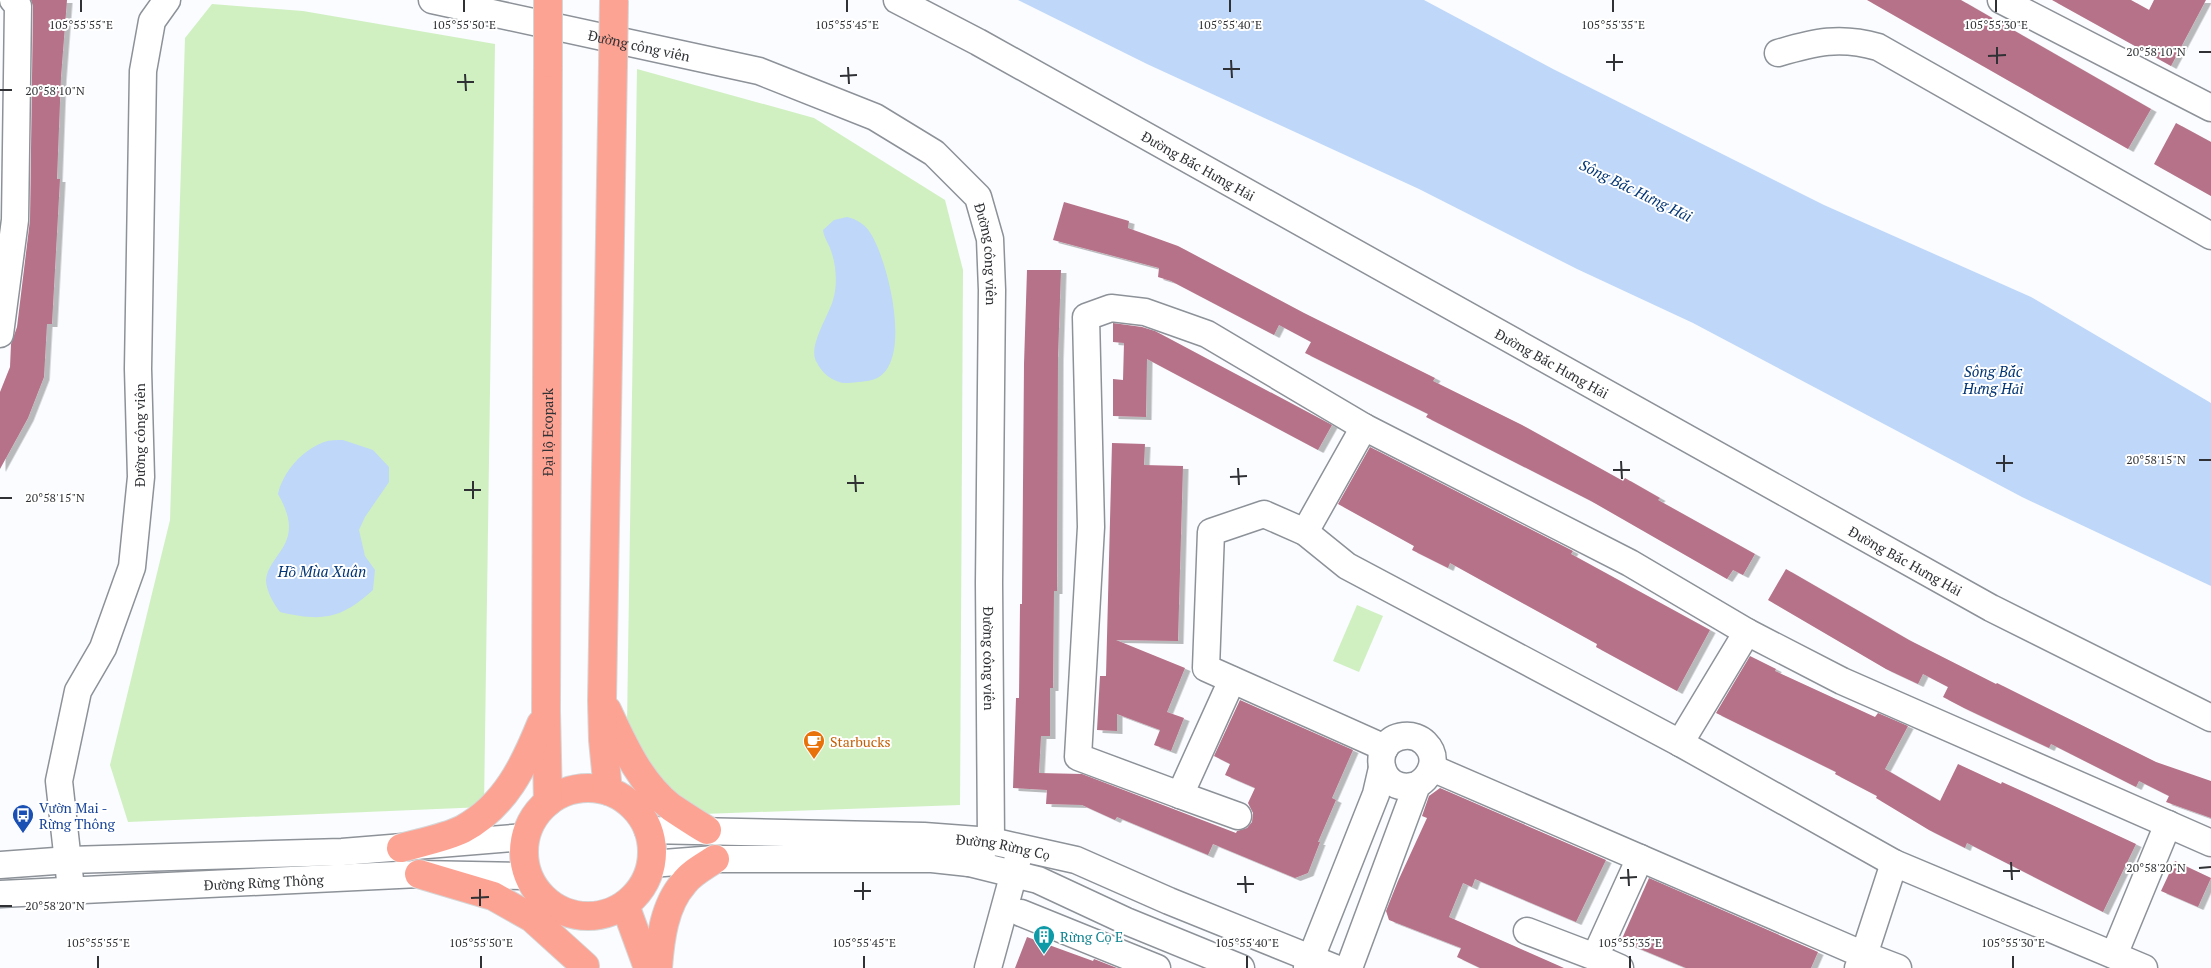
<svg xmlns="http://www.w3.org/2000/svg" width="2211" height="968" font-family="'PT Serif',serif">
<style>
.green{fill:#d0f0c1}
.water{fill:#bfd7f9}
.building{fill:#b67288;filter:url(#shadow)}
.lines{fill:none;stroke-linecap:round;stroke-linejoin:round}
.minor-casing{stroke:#8d9299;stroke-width:29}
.highway-casing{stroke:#d5d6d6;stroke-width:30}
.minor{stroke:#fff;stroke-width:26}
.highway{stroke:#fda393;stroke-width:28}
.highway-bridge-casing{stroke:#d5d6d6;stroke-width:30;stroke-linecap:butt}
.highway-bridge{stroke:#fda393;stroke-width:28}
.ticks{fill:none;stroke:#2f3134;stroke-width:2}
.labels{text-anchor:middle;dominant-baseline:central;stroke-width:4;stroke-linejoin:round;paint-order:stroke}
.street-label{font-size:14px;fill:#2f3134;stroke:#fff}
.food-label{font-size:14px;fill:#c56008;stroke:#fff;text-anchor:start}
.transit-label{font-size:14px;fill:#164399;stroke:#fff;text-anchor:start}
.culture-label{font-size:14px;fill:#0d838f;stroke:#fff;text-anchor:start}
.water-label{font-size:15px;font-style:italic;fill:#023574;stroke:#fff}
.ticks-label{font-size:12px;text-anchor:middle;fill:#2f3134;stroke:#fff;stroke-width:4;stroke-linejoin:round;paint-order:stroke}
</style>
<defs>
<filter id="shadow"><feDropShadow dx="5.5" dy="3" stdDeviation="0" flood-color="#0004"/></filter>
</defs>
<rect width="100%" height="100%" fill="#fafcff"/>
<!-- green -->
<g class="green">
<polygon points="212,4 303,11 495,44 484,807 128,822 110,765 170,520 185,38"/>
<polygon points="637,69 814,118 945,200 963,270 960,805 703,814 665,790 627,725"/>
<polygon points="1357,605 1383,616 1359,672 1333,661"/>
</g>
<!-- water -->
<g class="water">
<polygon points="1018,0 1424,0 1553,69 1824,205 2031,297 2211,403 2211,586 2022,497 1693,323 1577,269 1419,189 1147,64"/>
<path d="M847 217C857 219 866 225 871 234 888 261 914 363 875 379 867 382 856 382 848 383 835 384 822 374 816 361 808 346 829 315 833 300 838 284 836 263 830 248 827 241 824 237 823 230L834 220Z"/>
<path d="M343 440 373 450 389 467V482L365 517 359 530 365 556 375 570 373 590C341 619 322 622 280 612 274 604 266 591 266 580 267 569 274 561 280 552 295 531 289 514 278 494 283 472 302 450 324 442 330 440 337 440 343 440Z"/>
</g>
<!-- building -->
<g class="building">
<polygon points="31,0 67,0 61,77 57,179 60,179 52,324 47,324 44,377 28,418 0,469 0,392 10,367 11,344 17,327 30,220 33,6"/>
<polygon points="1867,0 1961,0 2151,109 2128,149"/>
<polygon points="2052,0 2131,0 2149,10 2154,0 2206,0 2171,66"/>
<polygon points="2176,123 2211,142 2211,196 2154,164"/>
<polygon points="1064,202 1129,221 1128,228 1178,246 1304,313 1435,378 1433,381 1522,425 1623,481 1625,478 1660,498 1658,500 1755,554 1743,575 1733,570 1727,579 1591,501 1426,417 1428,414 1305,353 1311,342 1279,325 1274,335 1171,281 1158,277 1159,268 1053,240"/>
<polygon points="1027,270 1061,270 1058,357 1057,591 1054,591 1053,688 1050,688 1050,736 1041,736 1039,773 1082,774 1236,833 1237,831 1247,828 1252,822 1253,813 1248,803 1255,788 1225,775 1230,764 1214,756 1240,700 1353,750 1332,798 1336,800 1318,842 1320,842 1308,873 1295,878 1213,844 1208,855 1117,817 1115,820 1082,805 1046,804 1047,790 1013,788 1016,698 1019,698 1020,604 1022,604 1024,364"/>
<polygon points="1113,323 1142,327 1155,331 1332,425 1318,450 1147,359 1146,417 1113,416 1113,379 1123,380 1124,343 1113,342"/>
<polygon points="1112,443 1145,444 1144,465 1183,466 1178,641 1116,640 1185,668 1167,712 1184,718 1171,751 1154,745 1160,730 1117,714 1117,731 1097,730 1100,676 1106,676"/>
<polygon points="1370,447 1573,551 1571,554 1710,630 1677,691 1596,647 1597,644 1450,563 1448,568 1412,550 1414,546 1338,504"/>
<polygon points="1786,569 1909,640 1996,684 1997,683 2156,762 2211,781 2211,818 2166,802 2169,796 2139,781 2136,787 2051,744 2049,748 1964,708 1943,697 1948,687 1923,674 1918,684 1886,669 1768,600"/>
<polygon points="1750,656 1776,669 1775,671 1875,717 1878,713 1908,726 1885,769 1940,801 1958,764 2001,784 2002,782 2048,803 2136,844 2103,912 1967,843 1965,848 1929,830 1876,798 1877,796 1835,774 1836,772 1716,713"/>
<polygon points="1440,788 1606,860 1576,922 1475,879 1472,887 1463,883 1449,917 1564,968 1480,968 1457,957 1461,948 1389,920 1386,911 1398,881 1427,818 1422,816 1429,796"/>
<polygon points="2175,861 2211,878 2198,907 2161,891"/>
<polygon points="1649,878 1818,952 1811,968 1686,968 1621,941"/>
<polygon points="1027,937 1093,961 1094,959 1117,968 1015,968"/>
</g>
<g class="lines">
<!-- minor casing -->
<g class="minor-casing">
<g id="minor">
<path id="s1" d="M432 0 759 71 875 117 934 153 978 197 990 239 992 290 989 583 991 841 969 863"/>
<path id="s2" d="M897 0 978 42 1991 608 2211 718"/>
<polyline points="2001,0 2211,108"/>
<path d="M1778 53C1815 42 1840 36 1878 47L2211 236"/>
<polyline points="0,334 15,220 18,6 13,0"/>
<polyline points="1305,532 1364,427 1630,563 1747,632"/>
<polyline points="1232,680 1180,795 1078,757 1091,527 1086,317 1111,308 1145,312 1207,334 1364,427"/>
<polyline points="1680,743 1747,632 1842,681 2211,843"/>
<polyline points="1385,748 1206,668 1211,532 1264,514 1305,532 1347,566 1680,743 1894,863 2144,968"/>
<polyline points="1432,768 1864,955 1894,863"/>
<polyline points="1180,795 1238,816"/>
<path id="s3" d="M648 830 924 836 991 841 1076 860 1169 901 1335 968"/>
<polyline points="651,864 715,859 932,859 969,863 1038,880 1126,921 1241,968"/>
<polyline points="0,865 69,860 342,852 525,837"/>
<polyline points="71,889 59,781 78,691 103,648 132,567 141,477 138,369 143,71 152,21 167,0"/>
<path id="s4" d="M0 894 419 874 528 876"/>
<polyline points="1021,913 1157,968"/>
<polyline points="1527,931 1595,957"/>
<polyline points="2114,955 2168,824"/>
<polyline points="988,968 1018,858"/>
<polyline points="1307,968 1376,794 1382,768"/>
<path d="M1349 968 1417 785C1432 776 1439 757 1425 743 1420 738 1412 735 1404 736 1368 740 1377 797 1417 785"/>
<polyline points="1620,968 1595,957 1640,858"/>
<polyline points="1858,968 1864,955 1898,968"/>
</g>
</g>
<!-- highway casing -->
<g class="highway-casing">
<g id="highway">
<path d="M607 710C623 744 640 783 671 807 683 815 695 823 707 830"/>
<circle cx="588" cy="852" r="64"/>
<polyline points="608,791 603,740 602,701 613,64"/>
<path id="s5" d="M548 802 546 711 548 63"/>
<path d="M401 848C419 843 448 837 463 829 505 806 524 766 541 724"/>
<polyline points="419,874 493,896 532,918 585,966"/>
<polyline points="625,905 648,968"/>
<path d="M658 968C660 940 664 905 684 883 691 873 705 866 715 859"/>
</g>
</g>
<!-- minor -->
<use href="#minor" class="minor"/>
<!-- highway -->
<use href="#highway" class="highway"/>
<!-- highway-bridge casing -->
<g class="highway-bridge-casing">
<g id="highway-bridge">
<polyline points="548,0 548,63"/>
<polyline points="613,64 614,0"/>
</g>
</g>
<!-- highway-bridge -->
<use href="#highway-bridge" class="highway-bridge"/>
</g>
<!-- ticks -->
<path class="ticks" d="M81 0V12M464 0V12M847 0V12M1230 0V12M1613 0V12M1996 0V12M1997 47V64M2199 52H2211M1614 54V71M1988 56 2006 55M1231 60 1232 78M1606 62H1623M848 67 849 84M1223 69H1240M465 74 466 91M840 76 857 75M457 82H474M0 90H12M2004 455V472M2199 460H2211M1621 461 1622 479M1996 463H2013M1238 468 1239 485M1613 470H1630M855 475 856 492M1230 477 1247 476M473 481V499M847 483H864M464 490H481M0 498H12M2011 862 2012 880M2199 868 2211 867M1628 869 1629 886M2003 871H2020M1245 876 1246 893M1620 878 1637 877M863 882V900M1237 884H1254M480 889V906M854 891H871M471 898 489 897M0 906H12M98 956V968M481 956V968M864 956V968M1247 956V968M1630 956V968M2013 956V968"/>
<!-- icons -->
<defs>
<g id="cafe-pin" transform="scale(1.125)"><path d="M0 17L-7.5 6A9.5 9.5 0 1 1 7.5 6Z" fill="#e8710a" stroke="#fff"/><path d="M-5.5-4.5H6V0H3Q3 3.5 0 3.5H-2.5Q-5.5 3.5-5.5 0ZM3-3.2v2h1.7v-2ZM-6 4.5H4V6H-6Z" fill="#fff"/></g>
<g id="bus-pin" transform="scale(1.125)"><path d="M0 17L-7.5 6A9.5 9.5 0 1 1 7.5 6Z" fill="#1a4fb4" stroke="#fff"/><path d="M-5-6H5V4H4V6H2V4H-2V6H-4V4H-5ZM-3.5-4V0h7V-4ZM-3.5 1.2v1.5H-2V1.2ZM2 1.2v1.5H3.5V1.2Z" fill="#fff"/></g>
<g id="building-pin" transform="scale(1.125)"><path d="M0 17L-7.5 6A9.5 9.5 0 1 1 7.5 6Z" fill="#0f9aa8" stroke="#fff"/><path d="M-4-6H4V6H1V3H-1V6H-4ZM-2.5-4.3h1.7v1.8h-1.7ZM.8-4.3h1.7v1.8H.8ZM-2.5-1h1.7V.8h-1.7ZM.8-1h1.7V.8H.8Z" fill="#fff"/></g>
</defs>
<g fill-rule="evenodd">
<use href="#cafe-pin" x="814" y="741"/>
<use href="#bus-pin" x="23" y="815"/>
<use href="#building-pin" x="1044" y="936"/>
</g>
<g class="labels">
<!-- street labels -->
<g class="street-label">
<text stroke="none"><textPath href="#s1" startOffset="212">Đường công viên</textPath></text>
<text stroke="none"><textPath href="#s2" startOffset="344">Đường Bắc Hưng Hải</textPath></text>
<text stroke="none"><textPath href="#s1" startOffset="649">Đường công viên</textPath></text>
<text stroke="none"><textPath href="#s2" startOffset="749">Đường Bắc Hưng Hải</textPath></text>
<text stroke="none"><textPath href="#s5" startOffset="370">Đại lộ Ecopark</textPath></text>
<text transform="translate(139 435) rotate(-90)">Đường công viên</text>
<text stroke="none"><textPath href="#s2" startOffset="1154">Đường Bắc Hưng Hải</textPath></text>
<text stroke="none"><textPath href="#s1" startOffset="1054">Đường công viên</textPath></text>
<text stroke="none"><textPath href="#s3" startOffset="356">Đường Rừng Cọ</textPath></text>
<text stroke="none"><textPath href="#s4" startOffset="264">Đường Rừng Thông</textPath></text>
</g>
<!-- food labels -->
<g class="food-label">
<text x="830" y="741">Starbucks</text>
</g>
<!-- transit labels -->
<g class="transit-label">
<text x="39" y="807">Vườn Mai -<tspan x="39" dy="16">Rừng Thông</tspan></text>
</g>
<!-- culture labels -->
<g class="culture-label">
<text x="1060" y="936">Rừng Cọ E</text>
</g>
<!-- water labels -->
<g class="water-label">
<text transform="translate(1636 190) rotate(26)">Sông Bắc Hưng Hải</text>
<text x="1993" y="371">Sông Bắc<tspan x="1993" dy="17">Hưng Hải</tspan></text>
<text x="322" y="571">Hồ Mùa Xuân</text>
</g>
</g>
<g class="ticks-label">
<text x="81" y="29">105°55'55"E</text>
<text x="464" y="29">105°55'50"E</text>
<text x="847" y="29">105°55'45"E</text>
<text x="1230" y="29">105°55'40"E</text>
<text x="1613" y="29">105°55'35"E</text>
<text x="1996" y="29">105°55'30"E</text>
<text x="2156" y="56">20°58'10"N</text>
<text x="55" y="95">20°58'10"N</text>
<text x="2156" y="464">20°58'15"N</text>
<text x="55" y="502">20°58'15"N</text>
<text x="2156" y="872">20°58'20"N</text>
<text x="55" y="910">20°58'20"N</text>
<text x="98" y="947">105°55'55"E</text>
<text x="481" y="947">105°55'50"E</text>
<text x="864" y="947">105°55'45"E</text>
<text x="1247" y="947">105°55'40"E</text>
<text x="1630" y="947">105°55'35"E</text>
<text x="2013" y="947">105°55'30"E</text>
</g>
</svg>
